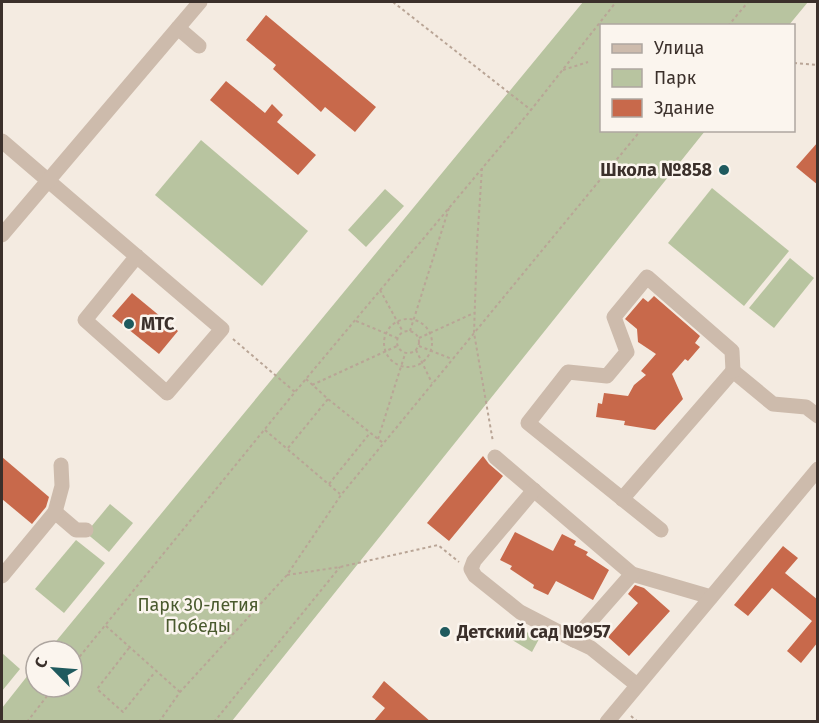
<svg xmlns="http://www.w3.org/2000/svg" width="819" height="723" font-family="'Fira Sans',sans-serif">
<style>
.green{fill:#b8c4a0}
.building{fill:#c8694b}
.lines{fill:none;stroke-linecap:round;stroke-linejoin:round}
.path{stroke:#b9a596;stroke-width:2;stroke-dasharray:3 3;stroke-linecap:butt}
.minor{stroke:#cdbbac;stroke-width:15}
.poi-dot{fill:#1f5a5e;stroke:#fbf5ee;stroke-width:2}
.labels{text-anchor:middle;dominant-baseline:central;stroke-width:5;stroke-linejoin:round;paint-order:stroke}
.poi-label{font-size:18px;font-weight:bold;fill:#3b302b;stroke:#fbf5ee;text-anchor:start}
.park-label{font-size:18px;fill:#4a5a2e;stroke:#fbf5ee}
</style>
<rect width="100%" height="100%" fill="#f4ebe1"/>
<!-- green -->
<g class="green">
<polygon points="583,2 808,2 789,25 602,26 602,130 705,131 232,721 2,721 2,708 36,665 36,687 72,687 72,651 48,651"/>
<polygon points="201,140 308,231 262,286 155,195"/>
<polygon points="712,188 789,251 744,306 668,243"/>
<polygon points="385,189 404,206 366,247 348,230"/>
<polygon points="790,258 814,278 774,328 749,308"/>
<polygon points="110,504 133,523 109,552 86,533"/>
<polygon points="76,540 105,563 64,613 35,589"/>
<polygon points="516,626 539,639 532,652 509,638"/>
<polygon points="2,653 20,669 2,691"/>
</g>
<!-- building -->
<g class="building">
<polygon points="266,15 376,107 355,132 325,107 321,112 273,69 276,65 246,40"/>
<polygon points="226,81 265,113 272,104 283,115 277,122 316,155 298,175 210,100"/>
<polygon points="818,142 818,185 796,167"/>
<polygon points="132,293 178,331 159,354 112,316"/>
<polygon points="654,296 700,336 695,343 700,347 688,361 685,359 672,374 683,399 655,430 624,425 625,421 596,417 598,403 602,404 604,393 628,396 634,385 646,375 641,371 656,354 638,342 637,329 625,319 643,298 648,302"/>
<polygon points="483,456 489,464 503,476 449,541 427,523"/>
<polygon points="2,457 49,497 46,507 32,524 2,499"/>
<polygon points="515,532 553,551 562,534 576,541 574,545 588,552 586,555 609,570 593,600 556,581 548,595 533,588 534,585 510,569 512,566 500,560"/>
<polygon points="783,546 798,558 785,573 818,600 818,642 801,663 787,651 812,621 772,588 748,616 734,605"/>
<polygon points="635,585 644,588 670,611 629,656 608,637 638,603 628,594"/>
<polygon points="384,681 431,722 373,722 385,708 372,697"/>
</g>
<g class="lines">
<!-- path -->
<g class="path">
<polyline points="393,2 531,110"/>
<polyline points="728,26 748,2"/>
<polyline points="794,63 818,65"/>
<polyline points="563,70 588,62"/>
<polyline points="482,168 477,244 474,333 493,442"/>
<polyline points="380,290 403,332"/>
<circle cx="408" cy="343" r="24"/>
<polyline points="356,321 397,338"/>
<circle cx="408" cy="342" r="11"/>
<polyline points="410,331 449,208"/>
<polyline points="419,338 474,313"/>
<polyline points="233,339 295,392"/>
<polyline points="419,346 452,359"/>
<polyline points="416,350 432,383"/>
<polyline points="306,379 328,399 383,443"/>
<polyline points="312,385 397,346"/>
<polyline points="265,430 340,494"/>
<polyline points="378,439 405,354"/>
<polyline points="288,448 328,399"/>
<polyline points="329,484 370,433"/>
<polyline points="287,575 340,567 438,545 459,562"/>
<polyline points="106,626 180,692"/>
<polyline points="129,648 97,689 123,712 155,672"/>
<polyline points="72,666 295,392 531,110 616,2"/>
<polyline points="631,716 638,722"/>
<polyline points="27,722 54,687"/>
<polyline points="159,722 180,692 287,575 341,495 641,130"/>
<polyline points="214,722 340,567"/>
</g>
<!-- minor -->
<g class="minor">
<polyline points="178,28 199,46"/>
<path d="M2 141C75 204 148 266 222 329L167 393 85 320 137 256"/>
<polyline points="2,235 200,2"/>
<polyline points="495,457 632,574 711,597"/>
<polyline points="534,490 474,561 471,569 475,576 520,612 574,640 632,574"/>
<polyline points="622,499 733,371 773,404 806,407 818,416"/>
<polyline points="55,512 76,530 86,530"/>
<polyline points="661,530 528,423 568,372 607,376 627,352 614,317 647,277 732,351 733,371"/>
<polyline points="2,576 55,512 62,486 61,465"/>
<polyline points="574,640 591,648 637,685"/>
<polyline points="607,722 818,469"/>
</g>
</g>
<!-- markers -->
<g class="poi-dot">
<circle cx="724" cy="170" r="6"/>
<circle cx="129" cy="324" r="6"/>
<circle cx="445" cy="632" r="6"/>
</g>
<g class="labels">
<!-- poi labels -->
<g class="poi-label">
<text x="712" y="170" text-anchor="end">Школа №858</text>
<text x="141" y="324">МТС</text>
<text x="457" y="632">Детский сад №957</text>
</g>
<!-- park labels -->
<g class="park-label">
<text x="198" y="605">Парк 30-летия<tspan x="198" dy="21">Победы</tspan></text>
</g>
</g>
<!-- border -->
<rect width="819" height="723" fill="none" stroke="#3b302b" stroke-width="6"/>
<!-- legend -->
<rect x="600" y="24" width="195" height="108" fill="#fbf5ee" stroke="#aea6a0" stroke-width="1.5"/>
<rect x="612" y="44" width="30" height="9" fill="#cdbbac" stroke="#aea6a0" stroke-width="1.5"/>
<text x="654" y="54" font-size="18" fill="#3b302b">Улица</text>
<rect x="612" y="69" width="30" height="18" fill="#b8c4a0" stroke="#aea6a0" stroke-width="1.5"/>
<text x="654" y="84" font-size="18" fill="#3b302b">Парк</text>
<rect x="612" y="99" width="30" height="18" fill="#c8694b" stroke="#aea6a0" stroke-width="1.5"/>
<text x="654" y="114" font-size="18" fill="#3b302b">Здание</text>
<!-- north arrow -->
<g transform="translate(54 669) rotate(295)"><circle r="28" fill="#fbf5ee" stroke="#aea6a0" stroke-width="1.5"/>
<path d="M0-4.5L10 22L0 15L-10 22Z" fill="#1f5a5e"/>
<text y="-9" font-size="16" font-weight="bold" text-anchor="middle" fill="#3b302b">С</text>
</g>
</svg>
